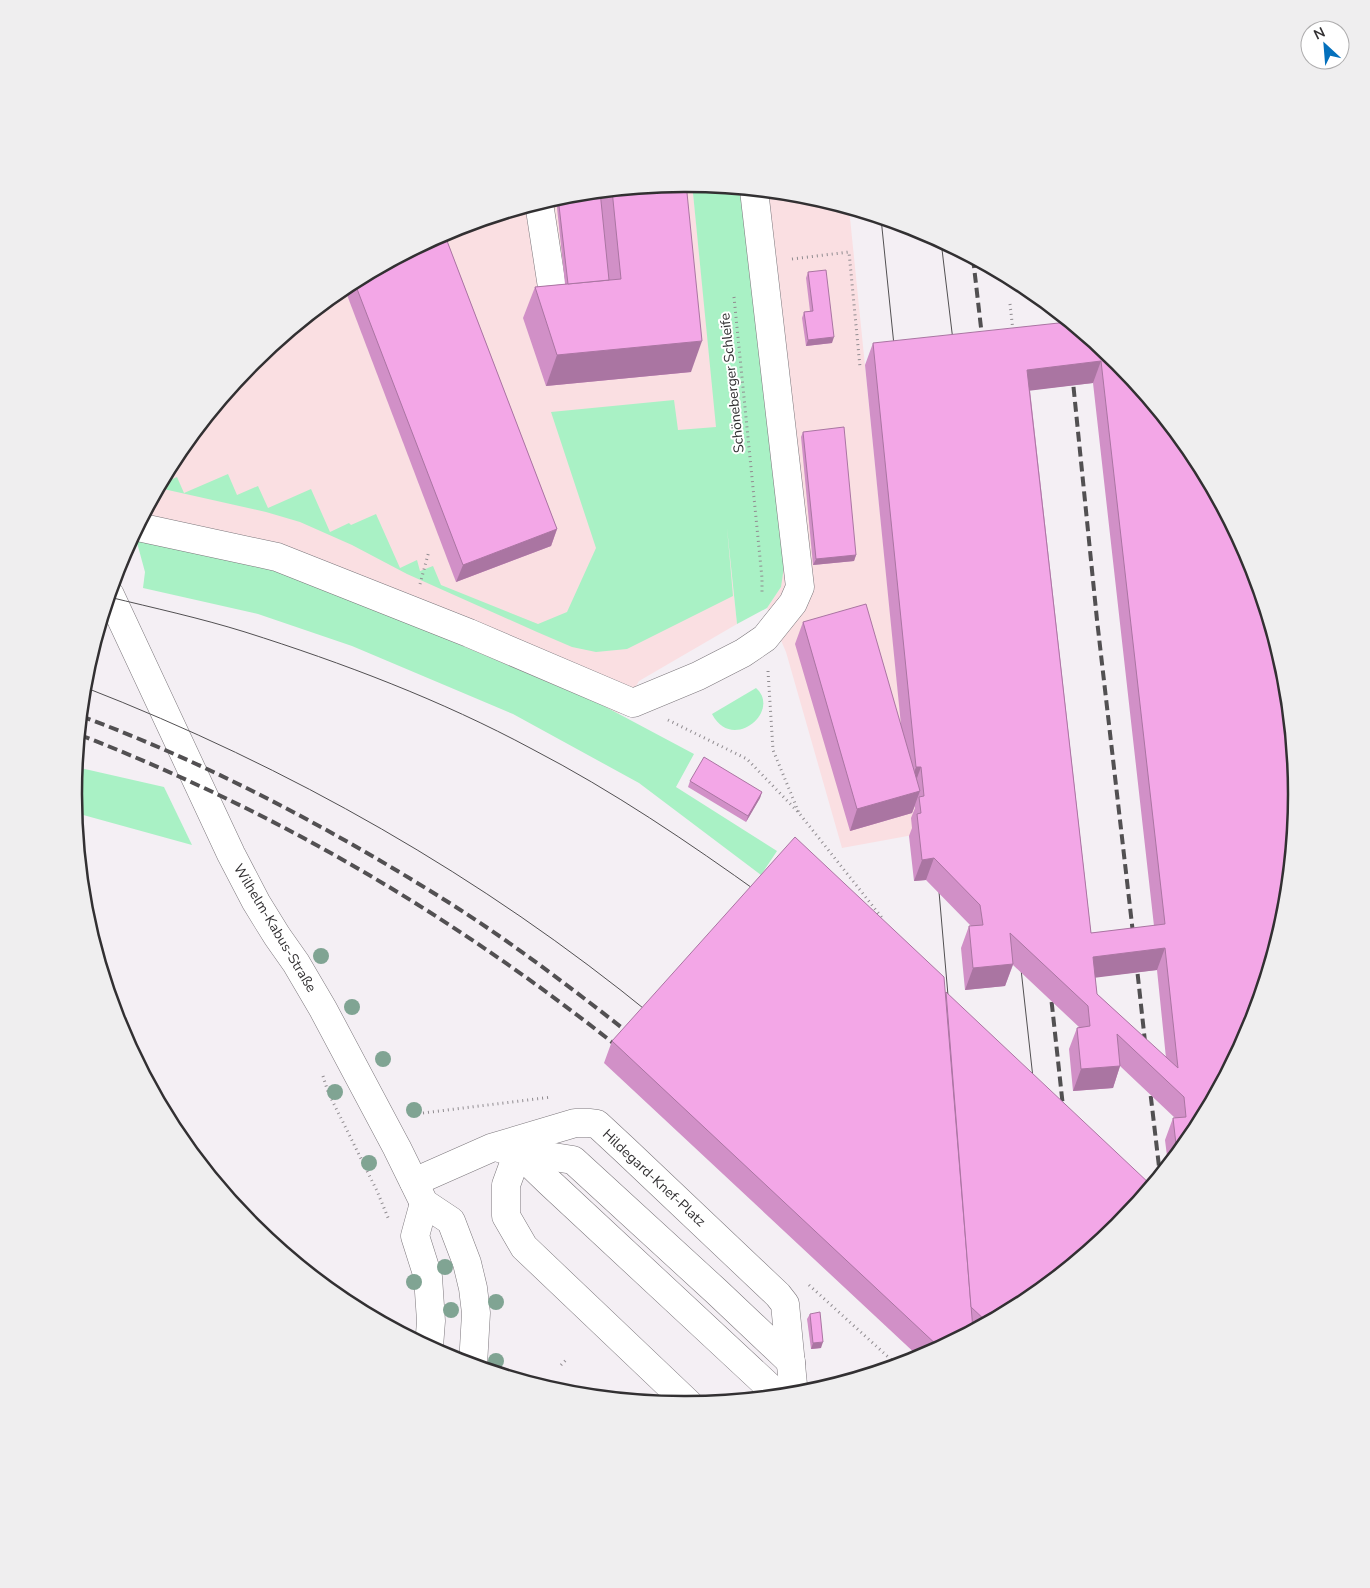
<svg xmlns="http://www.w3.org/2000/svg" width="1370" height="1588" font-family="'Nunito Sans',sans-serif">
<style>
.commercial{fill:#fadfe2}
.green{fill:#a9f1c5}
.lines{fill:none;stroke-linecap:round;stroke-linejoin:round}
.minor-casing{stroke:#7b767b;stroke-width:29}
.path{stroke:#908c90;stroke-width:3;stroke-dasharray:1 4;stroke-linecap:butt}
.minor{stroke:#fff;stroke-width:28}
.tram{stroke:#525052;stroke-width:1}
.rail{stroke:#525052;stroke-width:4;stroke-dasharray:10 5;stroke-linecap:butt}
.tree{fill:#80a493}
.wall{fill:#d190c7;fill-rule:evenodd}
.shaded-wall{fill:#aa75a2}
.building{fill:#f3a7e7;stroke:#aa75a2;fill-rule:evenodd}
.labels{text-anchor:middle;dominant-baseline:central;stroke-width:4;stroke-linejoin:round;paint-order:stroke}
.street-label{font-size:14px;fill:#323032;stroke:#fff}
.rim{fill:none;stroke:#323032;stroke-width:2.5}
</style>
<rect width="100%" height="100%" fill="#f4eff4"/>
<!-- commercial -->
<g class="commercial">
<polygon points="685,183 692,183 737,624 639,681 619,714 602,705 300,577 136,539 132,539 177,454 253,362 346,286 451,229 566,194"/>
<polygon points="748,189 805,195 849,208 908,789 913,789 916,818 913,835 842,848 786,652 767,608 781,587"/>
</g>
<!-- green -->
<g class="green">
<polygon points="692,183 748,189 785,560 781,587 767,608 737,624 727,528 733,596 627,649 596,652 572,647 537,632 407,574 352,545 300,522 266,512 159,488 161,484 177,477 184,493 228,474 237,495 258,486 268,508 311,489 330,532 349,523 351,525 376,514 400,568 417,560 420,571 433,566 441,585 538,624 567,612 596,548 551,412 674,400 678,430 716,427"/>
<polygon points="136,539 260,562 300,577 602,705 694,754 676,787 777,851 761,875 639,783 513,714 352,646 258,614 143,588 145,572"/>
<path d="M756 688C782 711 732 753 712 714Z"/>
<polygon points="76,767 164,787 192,845 76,813 74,794"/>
</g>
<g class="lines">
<!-- minor casing -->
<g class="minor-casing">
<g id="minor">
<polyline points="539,203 554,300"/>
<polyline points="138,527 277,557 469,633 633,703 698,676 743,653 765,638 793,603 800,587 754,190"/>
<polyline points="110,595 231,854 256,902 277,936 296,963 323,1009 397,1148 424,1203 451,1221 467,1263 473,1288 476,1313 473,1365"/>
<polyline points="531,1141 518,1152 506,1185 506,1216 524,1247 690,1405"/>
<polyline points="502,1149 573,1160 717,1292 791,1362"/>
<polyline points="518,1152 549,1182 779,1396"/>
<polyline points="414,1182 491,1148 575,1123 589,1123 597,1124 625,1150 778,1295 785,1304 794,1395"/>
<polyline points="424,1203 415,1236 428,1277 431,1321 429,1347"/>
</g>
</g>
<!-- path -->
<g class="path">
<polyline points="792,259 849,252 860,367"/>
<polyline points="734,297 762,578 762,594"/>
<polyline points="1010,304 1013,331"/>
<polyline points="420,584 429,551"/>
<polyline points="768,671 773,750 799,813"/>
<polyline points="668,720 747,759 799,813 883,919 881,921"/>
<polyline points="323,1076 328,1092 377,1191 389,1220"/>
<polyline points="423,1113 552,1097"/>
<polyline points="809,1285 897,1365"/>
<polyline points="561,1365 567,1359"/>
</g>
<!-- minor -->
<use href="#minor" class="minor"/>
<!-- tram -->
<g class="tram">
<polyline points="881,218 895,355"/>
<polyline points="941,241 954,349"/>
<path d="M109 597C154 608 200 618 245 632 343 663 441 700 532 749 613 791 688 842 762 895"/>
<path d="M84 687C290 767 482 876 653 1016"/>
<polyline points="938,880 949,1007"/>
<polyline points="1020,960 1034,1087"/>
</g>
<!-- rail -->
<g class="rail">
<polyline points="973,258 983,345"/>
<polyline points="1072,372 1097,620 1134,942"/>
<path d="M81 716C210 764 332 829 448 902 513 943 574 990 635 1038"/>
<path d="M80 735C122 751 163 769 204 788 354 858 493 947 622 1050"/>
<polyline points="1136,959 1146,1051"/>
<polyline points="1050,987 1064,1116"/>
<polyline points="1149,1081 1160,1175"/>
</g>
</g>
<!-- trees -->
<g class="tree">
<circle cx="321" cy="956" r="8"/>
<circle cx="352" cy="1007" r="8"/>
<circle cx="383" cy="1059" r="8"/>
<circle cx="335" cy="1092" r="8"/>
<circle cx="414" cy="1110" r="8"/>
<circle cx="369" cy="1163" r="8"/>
<circle cx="445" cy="1267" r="8"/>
<circle cx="414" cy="1282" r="8"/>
<circle cx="496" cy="1302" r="8"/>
<circle cx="451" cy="1310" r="8"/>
<circle cx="496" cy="1361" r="8"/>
</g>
<!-- wall -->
<g class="wall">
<polygon points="686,183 691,372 546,386 523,318 535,287 565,284 556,198 566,194"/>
<polygon points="444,233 557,529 551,546 456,582 344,287"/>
<polygon points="808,272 832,343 806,346 802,318 804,312 810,311 806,278"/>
<path d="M873 343 1117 362 1193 1134 1168 1164 1165 1140 1173 1118H1175L1120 1066 1113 1088 1073 1091 1069 1049 1077 1028 1079 1027 1013 965 1005 986 965 990 961 948 969 926H971L926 880 914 881 909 836 912 828 911 818 915 808V806L912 813 850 831 795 644 803 622 901 725 865 365ZM1093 383 1154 926 1091 933 1030 390ZM1157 970 1166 1058 1097 994 1095 977Z"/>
<polygon points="803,432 856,555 854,561 813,565 801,437"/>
<polygon points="690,781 762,792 760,798 746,822 688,787"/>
<polygon points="946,992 1024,1302 976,1328 972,1324 973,1330 920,1358 604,1063 612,1041"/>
<polygon points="810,1314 821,1348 811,1349 807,1319"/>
</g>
<!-- shaded-wall -->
<g class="shaded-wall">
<polygon points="834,337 832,343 806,346 808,340"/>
<polygon points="702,341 691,372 546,386 557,355"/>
<polygon points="1101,361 1093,383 1019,392 1027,370"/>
<polygon points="557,529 551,546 456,582 463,565"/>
<polygon points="856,555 854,561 813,565 816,559"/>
<polygon points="916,767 921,767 913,789 908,789"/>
<polygon points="920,791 912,813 850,831 857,809"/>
<polygon points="762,792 760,798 746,822 748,816"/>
<polygon points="934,858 926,880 914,881 922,860"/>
<polygon points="1165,948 1157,970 1085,979 1093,957"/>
<polygon points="1013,964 1005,986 965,990 973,968"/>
<polygon points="1120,1066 1113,1088 1073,1091 1081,1069"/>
<polygon points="823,1342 821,1348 811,1349 813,1343"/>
</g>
<!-- building -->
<g class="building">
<polygon points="686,183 702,341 557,355 535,287 621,279 612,190"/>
<polygon points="600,191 609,280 568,284 558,197 566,194"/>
<polygon points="444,233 557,529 463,565 354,281"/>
<polygon points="826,270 834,337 808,340 804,312 813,311 808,272"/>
<path d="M1068 322 1117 362 1193 455 1250 560 1285 675 1296 794 1284 914 1250 1028 1193 1134 1177 1153 1173 1118 1186 1117 1184 1097 1117 1034 1120 1066 1081 1069 1077 1028 1090 1026 1088 1006 1010 933 1013 964 973 968 969 926 983 925 980 905 934 858 922 860 917 814 921 813 919 797 924 796 921 767H916L873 343ZM1101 361 1165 924 1091 933 1027 370ZM1165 948 1178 1068 1097 994 1093 957Z"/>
<polygon points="844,427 856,555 816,559 803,432"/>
<polygon points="866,604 920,791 857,809 803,622"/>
<polygon points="704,757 762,792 748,816 690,781"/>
<polygon points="795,837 944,977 973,1330 940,1348 612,1041"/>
<polygon points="946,992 1151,1185 1117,1226 1024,1302 987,1322 971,1307"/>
<polygon points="820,1312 823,1342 813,1343 810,1314"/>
</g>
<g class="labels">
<!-- street labels -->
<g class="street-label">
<text transform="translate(732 383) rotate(-96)">Schöneberger Schleife</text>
<text transform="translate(275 928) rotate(59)">Wilhelm-Kabus-Straße</text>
<text transform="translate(654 1178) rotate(43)">Hildegard-Knef-Platz</text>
</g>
</g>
<!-- crop -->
<path d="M0 0H1370V1588H0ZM684 192H686A602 602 0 0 1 1288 794V794A602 602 0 0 1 686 1396H684A602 602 0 0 1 82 794V794A602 602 0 0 1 684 192Z" fill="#efeeef" fill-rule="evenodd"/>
<path class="rim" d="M684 192H686A602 602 0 0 1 1288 794V794A602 602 0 0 1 686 1396H684A602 602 0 0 1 82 794V794A602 602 0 0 1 684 192Z"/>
<!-- north arrow -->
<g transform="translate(1325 45) rotate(334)"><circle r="24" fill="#ffffff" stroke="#adacad"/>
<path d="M0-4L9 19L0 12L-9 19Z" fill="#0470bc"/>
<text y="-8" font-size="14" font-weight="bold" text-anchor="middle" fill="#323032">N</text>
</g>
</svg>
